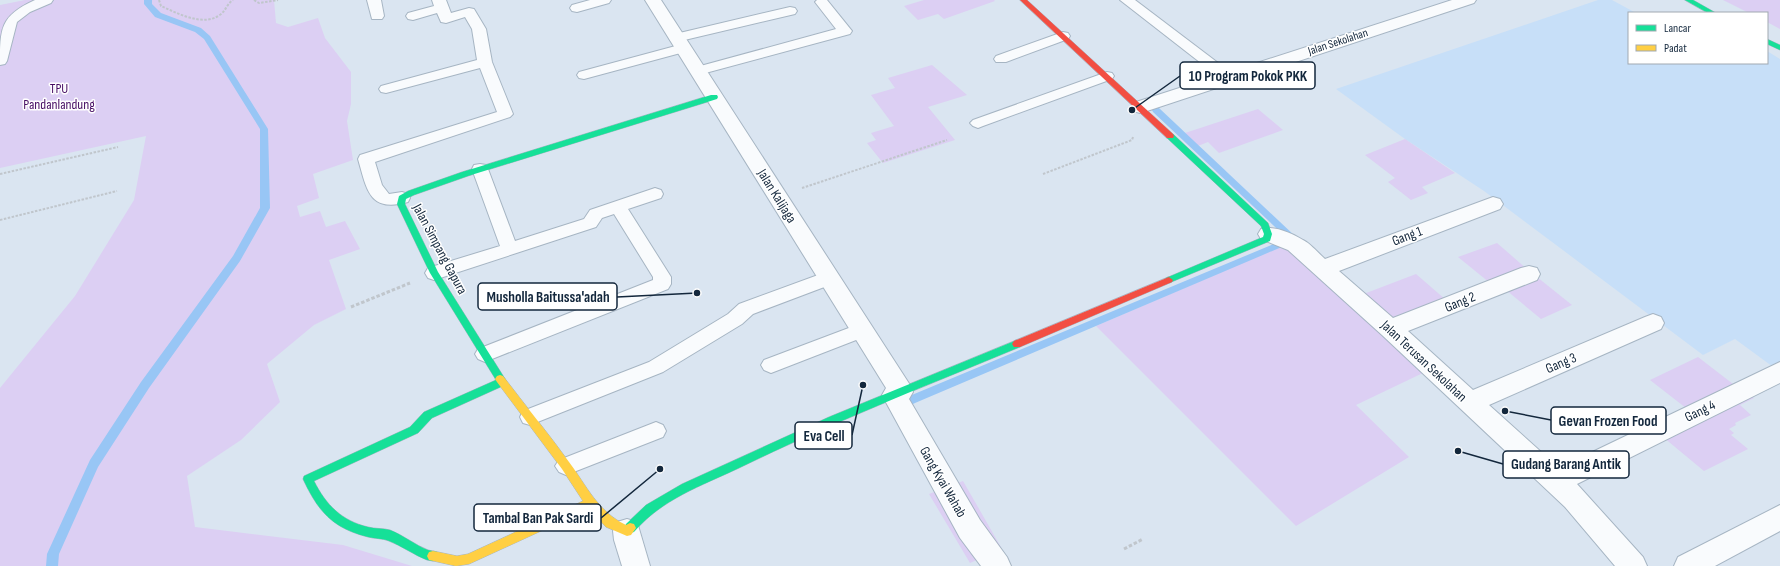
<svg xmlns="http://www.w3.org/2000/svg" width="1780" height="566" font-family="'Sofia Sans Condensed',sans-serif">
<style>
.built{fill:#c7dff8}
.green{fill:#dccff3}
.lines{fill:none;stroke-linecap:round;stroke-linejoin:round}
.stream{fill:#98c6f5;fill-rule:evenodd}
.lane-casing{stroke:#a6b5c3;stroke-width:2}
.street-casing{stroke:#a6b5c3;stroke-width:2}
.fast-casing{stroke:#a6b5c3;stroke-width:1}
.slow-casing{stroke:#a6b5c3;stroke-width:1}
.jam-casing{stroke:#a6b5c3;stroke-width:1}
.path-far1{stroke:#c0c6cc;stroke-width:2;stroke-dasharray:2.5 1.5;stroke-linecap:butt}
.path{stroke:#c0c6cc;stroke-width:3;stroke-dasharray:3.5 2;stroke-linecap:butt}
.lane{fill:#f9fbfd;fill-rule:evenodd}
.street{fill:#f9fbfd;fill-rule:evenodd}
.fast{fill:#16e098;fill-rule:evenodd}
.slow{fill:#ffcf43;fill-rule:evenodd}
.jam{fill:#f24e42;fill-rule:evenodd}
.labels{text-anchor:middle;dominant-baseline:central;stroke-width:3;stroke-linejoin:round;paint-order:stroke}
.far-street-label{font-size:12px;fill:#13273c;stroke:#fff}
.park-label{font-size:14px;fill:#450b62;stroke:#fff}
.street-label{font-size:14px;fill:#13273c;stroke:#fff}
.leader{fill:none;stroke:#13273c;stroke-width:1.5}
.callout-dot{fill:#13273c;stroke:#fff;stroke-width:1.5}
.callout{fill:#fff;stroke:#13273c;stroke-width:1.5}
.callout-label{font-size:15px;text-anchor:middle;font-weight:bold;fill:#13273c}
</style>
<rect width="100%" height="100%" fill="#dae5f1"/>
<!-- built -->
<polygon class="built" points="1598,0 1612,0 1636,13 1629,13 1629,63 1767,63 1767,51 1780,59 1780,372 1735,339 1703,355 1484,191 1405,139 1336,89"/>
<!-- green -->
<g class="green">
<polygon points="25,0 274,0 276,23 288,27 318,18 325,38 351,72 351,104 347,121 353,160 313,174 319,198 297,206 300,217 320,211 326,227 345,221 360,249 329,260 346,309 314,325 267,364 280,402 241,440 187,476 195,527 343,545 412,566 0,566 0,388 75,296 134,200 146,136 0,168 0,5"/>
<polygon points="924,0 994,0 995,1 944,19 938,14 918,20 904,6"/>
<polygon points="1723,0 1780,0 1780,29 1767,22 1767,13 1749,13"/>
<polygon points="932,65 967,95 928,107 955,140 883,163 867,143 876,140 871,133 894,126 871,95 895,88 888,78"/>
<polygon points="1258,109 1283,130 1219,153 1208,142 1198,146 1185,133"/>
<polygon points="1405,139 1455,173 1422,187 1428,193 1411,200 1388,182 1395,178 1365,155"/>
<polygon points="1497,243 1527,269 1490,283 1458,257"/>
<polygon points="1284,245 1425,372 1356,405 1409,457 1296,526 1096,326"/>
<polygon points="1416,274 1446,300 1395,319 1361,295"/>
<polygon points="1537,277 1572,305 1541,319 1506,290"/>
<polygon points="1698,357 1733,384 1686,408 1650,380"/>
<polygon points="1749,394 1754,398 1740,405 1751,415 1735,423 1736,425 1729,429 1734,433 1731,435 1748,449 1704,471 1663,437"/>
<polygon points="963,481 1002,549 970,563 929,494"/>
</g>
<g class="lines">
<!-- stream -->
<g class="stream">
<polygon points="144,0 152,0 152,4 161,13 201,28 210,36 268,129 270,208 240,261 149,388 98,467 59,554 58,566 46,566 47,554 90,460 141,382 233,256 260,208 260,129 204,39 195,32 155,17 144,4"/>
<polygon points="1156,107 1159,108 1296,237 1298,239 1296,241 1290,241 1153,112 1152,110"/>
<polygon points="1281,241 1284,242 1286,244 1284,246 915,403 911,405 907,403 905,400 907,397"/>
</g>
<!-- lane casing -->
<g class="lane-casing">
<g id="lane">
<path d="M35 0H53L51 3 30 12 17 22 7 61 5 64 0 65C0 28 0 16 35 0Z"/>
<polygon points="367,0 381,0 384,16 382,19 372,19"/>
<path d="M432 0H446L451 13 469 8 474 9 486 29 492 62 513 114 510 117 375 162 382 185 389 194 402 192 408 194 410 198 408 202C369 213 367 190 358 159L360 155 497 112 480 68 386 93 381 92 379 89 381 86 477 60 472 29 465 17 446 23 441 22 437 13 413 20 408 19 406 16 408 13 434 6Z"/>
<polygon points="590,0 611,0 609,3 577,12 572,11 570,8 572,5"/>
<polygon points="817,0 827,0 852,31 850,34 698,75 693,74 691,71 693,68 836,29 815,2"/>
<polygon points="1120,0 1135,0 1234,75 1236,78 1234,81 1224,81"/>
<polygon points="790,7 795,8 797,11 795,14 676,42 671,41 669,38 671,35"/>
<polygon points="1063,32 1068,33 1070,36 1068,39 1006,62 996,62 994,59 996,56"/>
<polygon points="683,44 688,45 690,48 688,51 584,79 579,78 577,75 579,72"/>
<polygon points="1107,72 1112,73 1114,76 1112,79 983,126 978,128 973,126 970,123 973,120"/>
<polygon points="480,164 486,165 488,169 515,241 584,219 590,210 655,188 661,190 663,194 661,198 628,209 671,277 671,284 668,289 492,359 485,362 478,359 475,354 478,349 653,280 653,277 614,214 602,218 596,227 434,280 428,278 425,273 428,268 500,246 472,169 474,165"/>
<polygon points="829,271 835,273 838,278 835,283 753,314 742,324 663,372 530,425 523,423 520,417 523,411 649,362 728,314 739,304"/>
<polygon points="862,323 869,325 871,330 869,335 771,373 764,370 761,365 764,360"/>
<polygon points="656,422 663,425 666,431 663,437 566,475 559,472 555,466 559,460"/>
</g>
</g>
<!-- street casing -->
<g class="street-casing">
<g id="street">
<polygon points="645,0 661,0 910,385 913,392 909,399 980,520 1007,557 1011,566 981,566 960,538 882,395 886,388"/>
<polygon points="1452,0 1476,0 1474,3 1147,111 1140,113 1133,111 1131,107 1133,103"/>
<path d="M1493 197 1500 199 1503 204 1500 209 1339 271 1393 318 1521 268 1529 266 1537 268 1540 274 1537 280 1408 331 1473 390 1645 317 1653 314 1661 317 1664 323 1661 329 1489 405 1559 468 1780 362V383L1577 484 1643 557 1647 566H1615L1565 507 1382 335 1288 250 1261 239 1258 234 1261 229C1273 225 1292 233 1303 240 1311 244 1318 253 1325 259Z"/>
<polygon points="1780,505 1780,531 1715,566 1674,566 1678,557"/>
<polygon points="627,519 637,522 650,566 622,566 614,540 613,531 617,522"/>
</g>
</g>
<!-- fast casing -->
<g class="fast-casing">
<g id="fast">
<polygon points="1685,0 1693,0 1716,13 1708,13"/>
<polygon points="1767,39 1780,45 1780,50 1767,44"/>
<path d="M711 95H717L718 97 717 99 468 176 414 195 406 199 405 204 438 272 507 382 505 385 432 418 418 433 314 481C326 505 342 521 368 527 375 529 383 528 390 530 403 535 415 545 428 550 431 551 434 551 437 552L439 556 437 560 433 561 427 560C414 555 402 546 389 541 382 538 375 539 368 537 332 528 318 511 303 479L304 476 410 427 424 412 496 380 430 273 397 204 399 196 408 191 462 172Z"/>
<polygon points="1167,134 1173,134 1268,223 1272,234 1270,241 1169,283 1165,280 1166,278 1263,237 1264,234 1261,226 1167,138 1166,136"/>
<path d="M1017 340 1020 341 1022 344 1020 347C926 386 831 423 739 468 701 486 662 499 634 532L630 533 626 532 624 528 626 524 646 505 682 484 829 417Z"/>
</g>
</g>
<!-- slow casing -->
<g class="slow-casing">
<path id="slow" d="M500 375 503 376C525 405 548 433 569 462 586 485 598 512 626 525L630 523 634 524 636 528 631 535 627 536 606 527 589 509 469 564 456 566 429 560 427 556 429 552 433 551 457 556 468 554 583 501 562 469 497 382 495 379 497 376Z"/>
</g>
<!-- jam casing -->
<g class="jam-casing">
<g id="jam">
<polygon points="1020,0 1027,0 1173,134 1174,136 1173,138 1167,138"/>
<polygon points="1169,277 1173,280 1172,282 1020,347 1014,347 1012,344 1014,341"/>
</g>
</g>
<!-- path-far1 -->
<g class="path-far1">
<path d="M159 0 161 6C177 13 204 28 221 14 226 10 227 4 233 0"/>
<polyline points="254,0 259,3 278,0"/>
<polyline points="0,174 118,147"/>
<polyline points="1043,174 1132,140 1133,137"/>
<polyline points="802,188 947,140"/>
<polyline points="0,220 117,191"/>
</g>
<!-- path -->
<g class="path">
<polyline points="351,307 410,283"/>
<polyline points="1124,549 1143,539"/>
</g>
<!-- lane -->
<use href="#lane" class="lane"/>
<!-- street -->
<use href="#street" class="street"/>
<!-- fast -->
<use href="#fast" class="fast"/>
<!-- slow -->
<use href="#slow" class="slow"/>
<!-- jam -->
<use href="#jam" class="jam"/>
</g>
<g class="labels">
<!-- far-street labels -->
<g class="far-street-label">
<text transform="translate(1338 42) rotate(-18)">Jalan Sekolahan</text>
</g>
<!-- park labels -->
<g class="park-label">
<text x="59" y="88">TPU<tspan x="59" dy="16">Pandanlandung</tspan></text>
</g>
<!-- street labels -->
<g class="street-label">
<text transform="translate(777 196) rotate(58)">Jalan Kalijaga</text>
<text transform="translate(1407 236) rotate(-21)">Gang 1</text>
<text transform="translate(440 249) rotate(62)">Jalan Simpang Gapura</text>
<text transform="translate(1460 302) rotate(-22)">Gang 2</text>
<text transform="translate(1424 361) rotate(43)">Jalan Terusan Sekolahan</text>
<text transform="translate(1561 363) rotate(-23)">Gang 3</text>
<text transform="translate(1700 411) rotate(-26)">Gang 4</text>
<text transform="translate(943 482) rotate(60)">Gang Kyai Wahab</text>
</g>
</g>
<!-- callouts -->
<path class="leader" d="M1132 110L1180 76M697 293L617 297M1505 411L1551 420M863 385L852 435M1458 451L1503 464M660 469L601 518"/>
<g class="callout-dot">
<circle cx="1132" cy="110" r="4"/>
<circle cx="697" cy="293" r="4"/>
<circle cx="1505" cy="411" r="4"/>
<circle cx="863" cy="385" r="4"/>
<circle cx="1458" cy="451" r="4"/>
<circle cx="660" cy="469" r="4"/>
</g>
<g class="callout">
<rect x="1180" y="62" width="135" height="27" rx="4"/>
<rect x="478" y="283" width="139" height="27" rx="4"/>
<rect x="1551" y="407" width="115" height="27" rx="4"/>
<rect x="795" y="422" width="57" height="27" rx="4"/>
<rect x="1503" y="451" width="126" height="27" rx="4"/>
<rect x="474" y="504" width="127" height="27" rx="4"/>
</g>
<g class="callout-label">
<text x="1248" y="81">10 Program Pokok PKK</text>
<text x="548" y="302">Musholla Baitussa'adah</text>
<text x="1608" y="426">Gevan Frozen Food</text>
<text x="824" y="441">Eva Cell</text>
<text x="1566" y="469">Gudang Barang Antik</text>
<text x="538" y="523">Tambal Ban Pak Sardi</text>
</g>
<!-- legend -->
<rect x="1628" y="12" width="140" height="52" fill="#ffffff" stroke="#a1a9b1"/>
<rect x="1636" y="25" width="20" height="6" fill="#16e098" stroke="#a1a9b1"/>
<text x="1664" y="32" font-size="12" fill="#13273c">Lancar</text>
<rect x="1636" y="45" width="20" height="6" fill="#ffcf43" stroke="#a1a9b1"/>
<text x="1664" y="52" font-size="12" fill="#13273c">Padat</text>
</svg>
